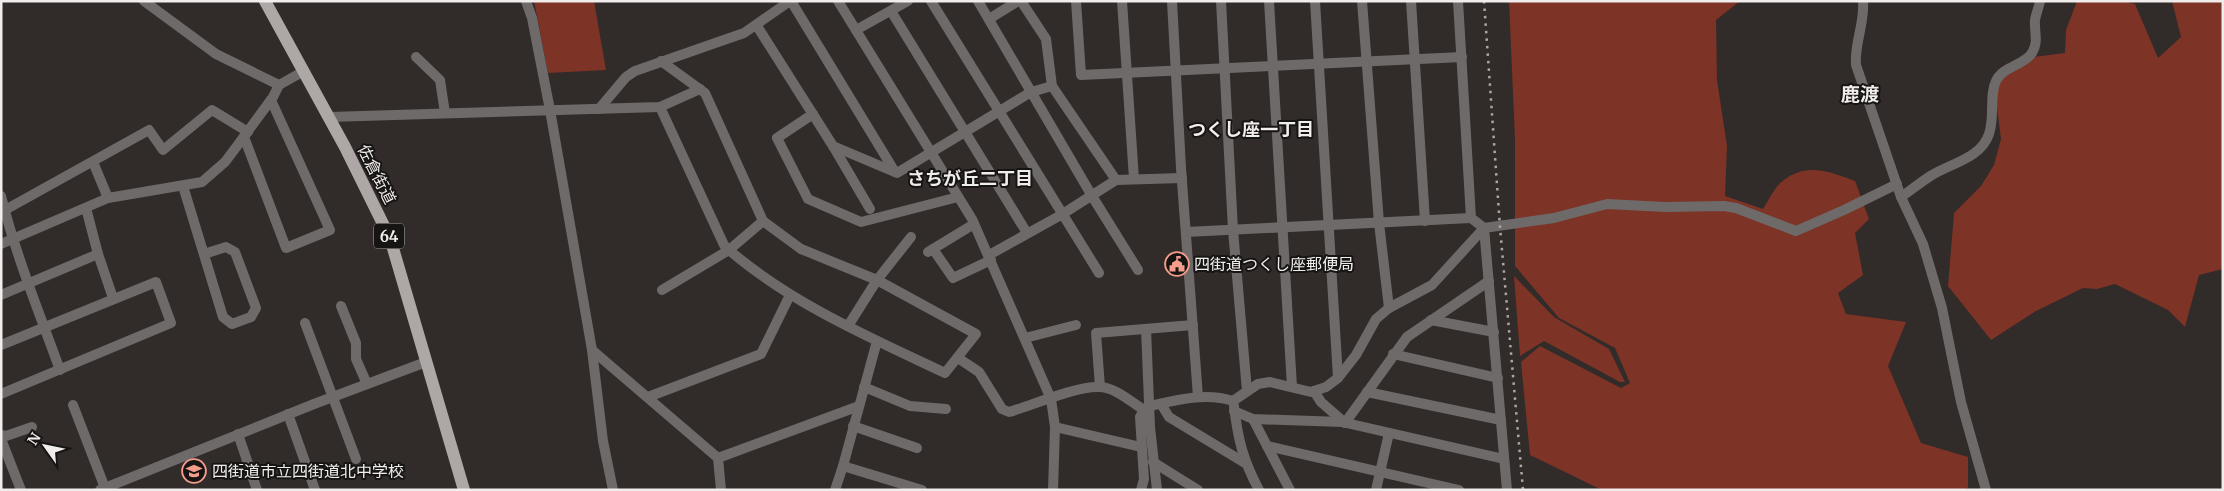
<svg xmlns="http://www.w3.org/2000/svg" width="2224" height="491" font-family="Merriweather,'Noto Sans JP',serif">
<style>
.green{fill:#7d3325}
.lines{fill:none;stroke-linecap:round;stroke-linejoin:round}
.minor{stroke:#6d6a69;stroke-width:10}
.major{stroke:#ada7a6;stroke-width:12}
.rail{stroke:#aca7a6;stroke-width:2.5;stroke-dasharray:2.5 5;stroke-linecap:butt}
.labels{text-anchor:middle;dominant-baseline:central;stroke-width:4;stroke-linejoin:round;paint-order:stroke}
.shield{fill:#171414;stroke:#b0acab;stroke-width:1}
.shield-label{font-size:15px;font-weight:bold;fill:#f1edec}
.street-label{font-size:16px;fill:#f1edec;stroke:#171414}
.poi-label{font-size:16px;fill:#f1edec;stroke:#171414;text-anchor:start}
.neighbourhood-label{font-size:18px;font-weight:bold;fill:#f1edec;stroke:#171414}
.quarter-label{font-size:19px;font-weight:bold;fill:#f1edec;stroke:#171414}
</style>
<rect width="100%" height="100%" fill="#312b2a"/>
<!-- green -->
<g class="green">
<polygon points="534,1 594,1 606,70 548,73"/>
<path d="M1509 1H1740L1716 20 1717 80 1727 146 1725 196 1763 209C1769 200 1775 186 1784 180 1807 162 1831 172 1855 181L1869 219 1855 233 1863 275 1838 293 1846 314 1906 322 1888 366 1921 443 1968 457V487L1965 490H1602L1530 455 1521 362 1540 346 1621 388 1630 383 1615 348 1559 318 1515 266V140Z"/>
<polygon points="2077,1 2122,1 2135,4 2158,58 2181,37 2172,1 2223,1 2223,269 2199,275 2185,327 2168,310 2115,284 2097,289 2083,288 2036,311 1991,340 1948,286 1954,213 1981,186 1994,165 2001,139 1996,100 2000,69 2018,59 2065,53 2066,30"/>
<polygon points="1514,276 1554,317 1609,349 1625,382 1620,382 1544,341 1520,356"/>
</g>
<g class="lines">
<!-- minor -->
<g class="minor">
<polyline points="144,1 216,54 279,85"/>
<polyline points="526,1 532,18 550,110 592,350 603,441 613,490"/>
<polyline points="791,1 895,172"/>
<polyline points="838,1 972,219 1051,399 1055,427 1053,490"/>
<polyline points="931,1 1099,273"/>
<polyline points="978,1 1092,196 1138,270"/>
<polyline points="1021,1 1046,39 1052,86 1116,180"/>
<polyline points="1076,1 1081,75 1462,57"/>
<polyline points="1122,1 1134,179"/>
<polyline points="1172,1 1181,168 1198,397"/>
<polyline points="1221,1 1233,230 1247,391"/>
<polyline points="1269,1 1292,387"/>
<polyline points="1315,1 1338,378"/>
<polyline points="1362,1 1379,223 1389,308"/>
<polyline points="1411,1 1425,221"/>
<polyline points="1458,1 1471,218 1484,228 1554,218 1607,204 1665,207 1724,206 1736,208 1796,231 1844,210 1897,184"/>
<path d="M1863 1C1865 23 1854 44 1856 65L1901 197 1923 244 1942 308 1961 402 1986 490"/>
<polyline points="891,11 1027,233"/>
<polyline points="989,19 1018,1"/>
<polyline points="757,26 833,146 897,173 1031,92 1052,86"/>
<polyline points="856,30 908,1"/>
<polyline points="416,57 440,80 445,113"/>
<path d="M660 107 724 245 729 250C792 304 871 338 945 373L976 334 877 280 801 249 763 221 705 93 661 61"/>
<polyline points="599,109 626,77 635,71 744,33 790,1"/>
<polyline points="813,114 777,138 808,199 861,222 958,197"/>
<polyline points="329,117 660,107 700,89"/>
<polyline points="244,137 286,248 330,230 271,100"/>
<polyline points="833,146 870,209"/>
<polyline points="93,162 108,198"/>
<polyline points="183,186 223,317 232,324 251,317 256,308 235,252 226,247 204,254"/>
<path d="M1 196C16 256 39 312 60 370"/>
<path d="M1901 197C1911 190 1921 182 1932 175 1952 163 1981 158 1989 134 1995 117 1989 95 1996 81 2003 66 2023 66 2032 53 2039 42 2034 32 2035 20 2036 14 2039 7 2040 1"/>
<polyline points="86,208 98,254 113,298"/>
<polyline points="5,210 149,130 163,150 212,110 248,132"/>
<polyline points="1484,228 1507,490"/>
<polyline points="1186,232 1471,218"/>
<polyline points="1,244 108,198 202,182 225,162 237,146 273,97 279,85 304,71"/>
<polyline points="933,249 953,278 991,260"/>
<polyline points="928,252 974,224"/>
<polyline points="989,255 1061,215 1116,180 1182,178"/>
<polyline points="662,290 729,250 763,221"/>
<polyline points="1,295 98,254"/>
<polyline points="341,306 356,343 356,359 367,384"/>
<polyline points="1431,320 1494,332"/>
<polyline points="305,323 356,459"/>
<polyline points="848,326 877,280 911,237"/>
<polyline points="1146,329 1150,427 1157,490"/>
<polyline points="1025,338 1076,325"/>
<polyline points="877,341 843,466 922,490"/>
<polyline points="1,345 156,282 171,323 1,394"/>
<polyline points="592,350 718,458 859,406"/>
<polyline points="1393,354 1498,378"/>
<path d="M958 358 979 372 1002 409 1009 412C1033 405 1076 386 1099 387 1115 387 1131 402 1144 410"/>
<polyline points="864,387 910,406 946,409"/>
<polyline points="1100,387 1096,333 1193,325"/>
<polyline points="1314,391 1321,402 1345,423 1407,337 1489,281"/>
<polyline points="1367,392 1501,420"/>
<polyline points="648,397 761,354 790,295"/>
<polyline points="1233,401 1258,384 1270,382 1311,392 1326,387 1338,378 1356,355 1376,319 1389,308 1432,285 1484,228"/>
<polyline points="1161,404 1169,417 1245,463"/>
<polyline points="73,405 105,488"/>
<path d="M1234 406C1238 440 1243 460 1259 490"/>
<polyline points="1234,411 1253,419 1342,422 1504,459"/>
<polyline points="288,414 315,490"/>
<polyline points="1253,419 1290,490"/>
<polyline points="853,426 917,448"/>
<polyline points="1055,427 1141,447"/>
<polyline points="238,434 257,490"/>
<polyline points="1,435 6,436 32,427"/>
<polyline points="1,439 21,490"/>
<polyline points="1267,446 1459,490"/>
<polyline points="718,458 721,490"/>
<polyline points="1153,462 1198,490"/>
<polyline points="100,490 314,404 426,362"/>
<polyline points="835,490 843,466"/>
<path d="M1141 490 1144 479 1140 417 1144 410 1150 406C1177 400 1206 392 1233 401"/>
<polyline points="1376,490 1389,433"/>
</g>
<!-- major -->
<polyline class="major" points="265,1 345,147 390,238 464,490"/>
<!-- rail -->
<polyline class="rail" points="1484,1 1500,227 1523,490"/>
</g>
<!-- icons -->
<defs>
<g id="civic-ring" transform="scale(1.25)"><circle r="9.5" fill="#171414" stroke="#f49d8b" stroke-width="1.5"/><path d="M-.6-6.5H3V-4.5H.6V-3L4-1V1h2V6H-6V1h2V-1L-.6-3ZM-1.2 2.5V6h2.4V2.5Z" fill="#f49d8b"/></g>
<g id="school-ring" transform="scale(1.25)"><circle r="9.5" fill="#171414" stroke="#f49d8b" stroke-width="1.5"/><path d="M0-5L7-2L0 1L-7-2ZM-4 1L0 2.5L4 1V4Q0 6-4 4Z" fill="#f49d8b"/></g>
</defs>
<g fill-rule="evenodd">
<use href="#civic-ring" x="1177" y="264"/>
<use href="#school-ring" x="194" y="471"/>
</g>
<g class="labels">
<!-- shield labels -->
<rect class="shield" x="374" y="223.5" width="30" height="25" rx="4"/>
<g class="shield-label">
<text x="389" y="236">64</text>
</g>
<!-- street labels -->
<g class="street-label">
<text transform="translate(377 174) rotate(63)">佐倉街道</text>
</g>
<!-- poi labels -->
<g class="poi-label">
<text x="1194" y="264">四街道つくし座郵便局</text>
<text x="212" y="471">四街道市立四街道北中学校</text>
</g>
<!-- neighbourhood labels -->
<g class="neighbourhood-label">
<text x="1251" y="129">つくし座一丁目</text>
<text x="970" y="178">さちが丘二丁目</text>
</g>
<!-- quarter labels -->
<g class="quarter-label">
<text x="1860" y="94">鹿渡</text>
</g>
</g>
<!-- border -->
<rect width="2224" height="491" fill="none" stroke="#f1edec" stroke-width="5"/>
<!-- north arrow -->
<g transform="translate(45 446) rotate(303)" stroke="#171414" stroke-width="4" paint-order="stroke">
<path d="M0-4L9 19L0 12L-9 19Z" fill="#f1edec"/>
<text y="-8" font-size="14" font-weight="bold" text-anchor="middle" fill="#f1edec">N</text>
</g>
</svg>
